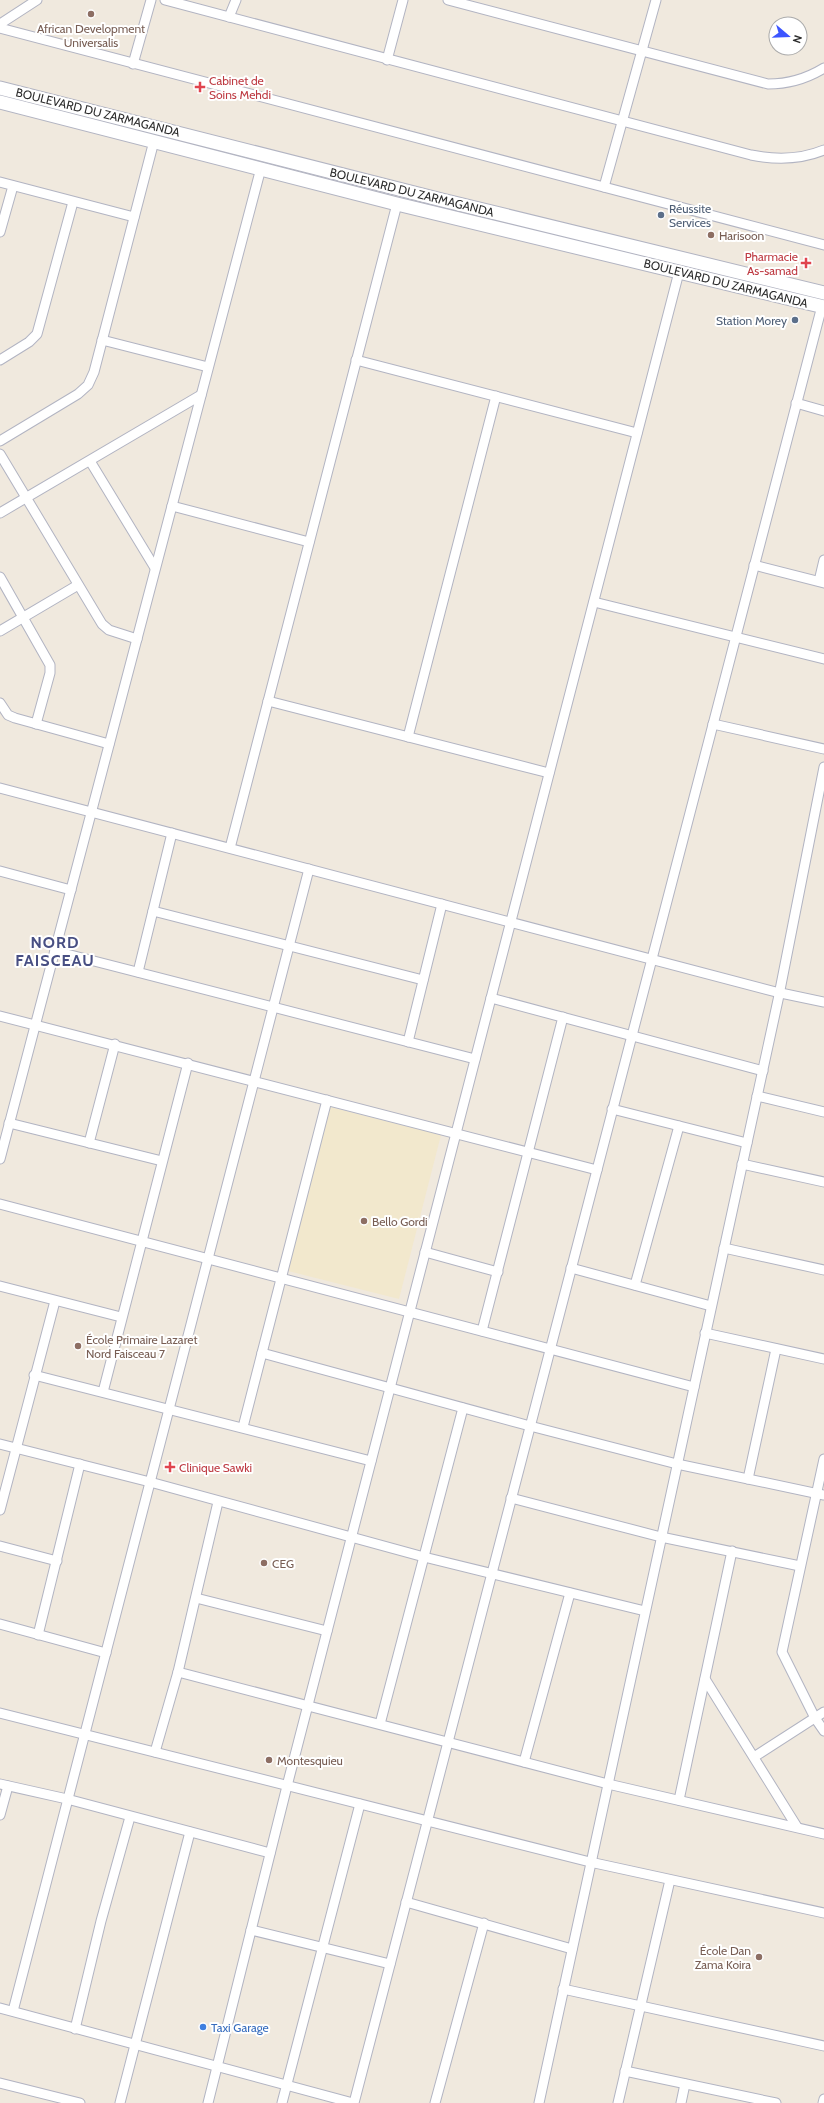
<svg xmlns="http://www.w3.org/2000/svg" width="824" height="2103" font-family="Cabin,sans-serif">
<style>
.education{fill:#f2e8cd}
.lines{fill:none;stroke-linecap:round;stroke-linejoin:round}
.minor-casing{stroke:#b2b4c2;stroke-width:11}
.secondary-casing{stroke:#b2b4c2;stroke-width:15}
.minor{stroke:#fff;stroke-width:9}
.secondary{stroke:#fff;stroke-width:13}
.education-dot{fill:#8d6e63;stroke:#fff;stroke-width:1.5}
.health-dot{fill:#e0444e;stroke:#fff;stroke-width:1.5}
.service-dot{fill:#5c6f8a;stroke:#fff;stroke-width:1.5}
.shop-dot{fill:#3f7fe0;stroke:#fff;stroke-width:1.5}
.labels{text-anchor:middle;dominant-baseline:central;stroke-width:4;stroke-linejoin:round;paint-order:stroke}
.education-label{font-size:12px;fill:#785e54;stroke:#fff;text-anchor:start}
.health-label{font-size:12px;fill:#be3a42;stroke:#fff;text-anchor:start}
.street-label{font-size:12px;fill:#2d2d2d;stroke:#fff}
.service-label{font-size:12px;fill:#4e5e75;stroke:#fff;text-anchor:start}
.shop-label{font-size:12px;fill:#366cbe;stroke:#fff;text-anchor:start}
.district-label{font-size:16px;font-weight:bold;letter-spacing:1px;fill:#484f83;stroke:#fff}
</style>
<rect width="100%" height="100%" fill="#f0e9de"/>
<!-- education -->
<polygon class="education" points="330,1107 441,1135 399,1299 288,1271"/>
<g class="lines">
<!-- minor casing -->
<g class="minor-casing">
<g id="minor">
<path d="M165 0 751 155C776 160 800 160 824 150"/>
<path d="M448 0 768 84C789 84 806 79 824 68"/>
<polyline points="229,17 236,0"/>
<polyline points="0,24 37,0"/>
<polyline points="0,28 824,245"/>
<polyline points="387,60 403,0"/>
<polyline points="133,64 151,0"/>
<polyline points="0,182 134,217"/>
<polyline points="604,187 656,0"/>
<polyline points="0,232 13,186"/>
<polyline points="102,340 208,367"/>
<polyline points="0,360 29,342 37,334 73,202"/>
<polyline points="356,360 637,433"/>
<polyline points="796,403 824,411"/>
<polyline points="0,441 78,394 88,385 94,372 154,141"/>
<polyline points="0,454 102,624 109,630 137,639"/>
<polyline points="90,461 155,568"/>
<polyline points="172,506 309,542"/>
<polyline points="0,513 201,395"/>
<polyline points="754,565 824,583"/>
<polyline points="0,577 50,665 50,673 36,724"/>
<polyline points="819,581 824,560"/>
<polyline points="594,602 824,659"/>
<polyline points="0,631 78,585"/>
<polyline points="268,701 549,773"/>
<polyline points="0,703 8,715 15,718 109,744"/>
<polyline points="713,724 824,749"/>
<polyline points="408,737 496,396"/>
<polyline points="0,788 776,992 824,1002"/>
<polyline points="230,848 397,204"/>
<polyline points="0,871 71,890"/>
<polyline points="153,911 423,980"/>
<polyline points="55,951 475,1059"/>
<polyline points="138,972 172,833"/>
<polyline points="491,998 763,1071"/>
<polyline points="0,1016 597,1170"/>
<polyline points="408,1042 442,904"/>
<polyline points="757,1096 824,1112"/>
<polyline points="612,1109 747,1143"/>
<polyline points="9,1123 162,1161"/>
<polyline points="89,1143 115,1044"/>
<polyline points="0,1159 261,168"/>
<polyline points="742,1164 824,1182"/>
<polyline points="0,1204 694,1387"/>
<polyline points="724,1248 824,1270"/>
<polyline points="425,1252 498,1272"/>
<polyline points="571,1268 711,1306"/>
<polyline points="635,1285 679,1126"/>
<polyline points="0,1286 121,1317"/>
<polyline points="482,1331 563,1017"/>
<polyline points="705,1333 824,1359"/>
<polyline points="262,1353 530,1426 677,1464 824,1495"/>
<polyline points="34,1375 371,1461"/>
<polyline points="103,1392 188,1063"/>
<polyline points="243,1427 327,1100"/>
<polyline points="0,1444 150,1482 424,1557 645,1611"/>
<polyline points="824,1459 782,1652 815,1718 824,1731"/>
<polyline points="748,1479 776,1349"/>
<polyline points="511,1498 661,1537 800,1566"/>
<polyline points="0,1510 55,1301"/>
<polyline points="0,1546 57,1561"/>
<polyline points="196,1598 327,1631"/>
<polyline points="0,1624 106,1653"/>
<polyline points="38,1635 80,1464"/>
<polyline points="178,1672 608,1784 824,1834"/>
<polyline points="705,1679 797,1827"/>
<polyline points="0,1713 590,1862 824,1913"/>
<polyline points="380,1724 463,1408"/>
<polyline points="155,1752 178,1672 218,1502"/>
<polyline points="754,1757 824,1712"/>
<polyline points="524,1762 570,1593"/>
<polyline points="0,1784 67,1799 270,1853"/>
<polyline points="679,1800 732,1551"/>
<polyline points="0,1815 8,1786"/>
<polyline points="406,1902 572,1949"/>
<polyline points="251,1930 390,1964"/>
<polyline points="563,1989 824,2046"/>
<polyline points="0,2008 353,2103"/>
<polyline points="13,2011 309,869"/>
<polyline points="75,2029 101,1921 130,1817"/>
<polyline points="625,2071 776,2103"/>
<polyline points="0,2083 80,2103"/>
<polyline points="120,2103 190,1832"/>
<polyline points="208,2103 287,1786 679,272"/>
<polyline points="282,2103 360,1804"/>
<polyline points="354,2103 822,306"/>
<polyline points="435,2103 484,1923"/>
<polyline points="539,2103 778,1000 824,767"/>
<polyline points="618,2103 670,1880"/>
<polyline points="681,2103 685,2084"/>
<polyline points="823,2103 824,2099"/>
</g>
</g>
<!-- secondary casing -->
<g class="secondary-casing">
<g id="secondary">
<polyline points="0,88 442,200 824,293"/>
<polyline points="0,102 397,204 824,307"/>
</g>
</g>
<!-- minor -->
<use href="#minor" class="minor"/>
<!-- secondary -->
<use href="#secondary" class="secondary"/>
</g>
<!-- markers -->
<g class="education-dot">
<circle cx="91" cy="14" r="4"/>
<circle cx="711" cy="235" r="4"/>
<circle cx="364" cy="1221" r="4"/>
<circle cx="78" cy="1346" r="4"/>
<circle cx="264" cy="1563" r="4"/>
<circle cx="269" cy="1760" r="4"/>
<circle cx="759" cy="1957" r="4"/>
</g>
<g class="health-dot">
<path d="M198 81h4v4h4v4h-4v4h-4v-4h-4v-4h4z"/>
<path d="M804 257h4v4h4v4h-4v4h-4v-4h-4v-4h4z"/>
<path d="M168 1461h4v4h4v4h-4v4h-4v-4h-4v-4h4z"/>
</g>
<g class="service-dot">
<circle cx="661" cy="215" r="4"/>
<circle cx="795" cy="320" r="4"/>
</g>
<circle class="shop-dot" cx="203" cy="2027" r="4"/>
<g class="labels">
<!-- education labels -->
<g class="education-label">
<text x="91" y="28" text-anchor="middle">African Development<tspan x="91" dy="14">Universalis</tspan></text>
<text x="719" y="235">Harisoon</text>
<text x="372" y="1221">Bello Gordi</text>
<text x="86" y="1339">École Primaire Lazaret<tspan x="86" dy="14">Nord Faisceau 7</tspan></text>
<text x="272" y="1563">CEG</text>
<text x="277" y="1760">Montesquieu</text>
<text x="751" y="1950" text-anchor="end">École Dan<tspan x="751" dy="14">Zama Koira</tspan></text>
</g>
<!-- health labels -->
<g class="health-label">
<text x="209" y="80">Cabinet de<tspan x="209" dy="14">Soins Mehdi</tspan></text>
<text x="798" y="256" text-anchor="end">Pharmacie<tspan x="798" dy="14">As-samad</tspan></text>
<text x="179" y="1467">Clinique Sawki</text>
</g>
<!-- street labels -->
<g class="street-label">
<text transform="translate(98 112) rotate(14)">BOULEVARD DU ZARMAGANDA</text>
<text transform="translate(412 192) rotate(14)">BOULEVARD DU ZARMAGANDA</text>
<text transform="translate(726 283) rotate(14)">BOULEVARD DU ZARMAGANDA</text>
</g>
<!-- service labels -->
<g class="service-label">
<text x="669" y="208">Réussite<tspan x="669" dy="14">Services</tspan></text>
<text x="787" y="320" text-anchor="end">Station Morey</text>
</g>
<!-- shop labels -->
<g class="shop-label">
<text x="211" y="2027">Taxi Garage</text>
</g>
<!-- district labels -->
<g class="district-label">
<text x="55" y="942">NORD<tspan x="55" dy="18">FAISCEAU</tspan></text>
</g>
</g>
<!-- north arrow -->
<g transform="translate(788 36) rotate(109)"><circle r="19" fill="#ffffff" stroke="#ababab"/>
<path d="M0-3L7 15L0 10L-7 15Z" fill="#3c55ff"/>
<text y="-6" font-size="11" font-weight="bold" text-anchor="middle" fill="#2d2d2d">N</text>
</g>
</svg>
